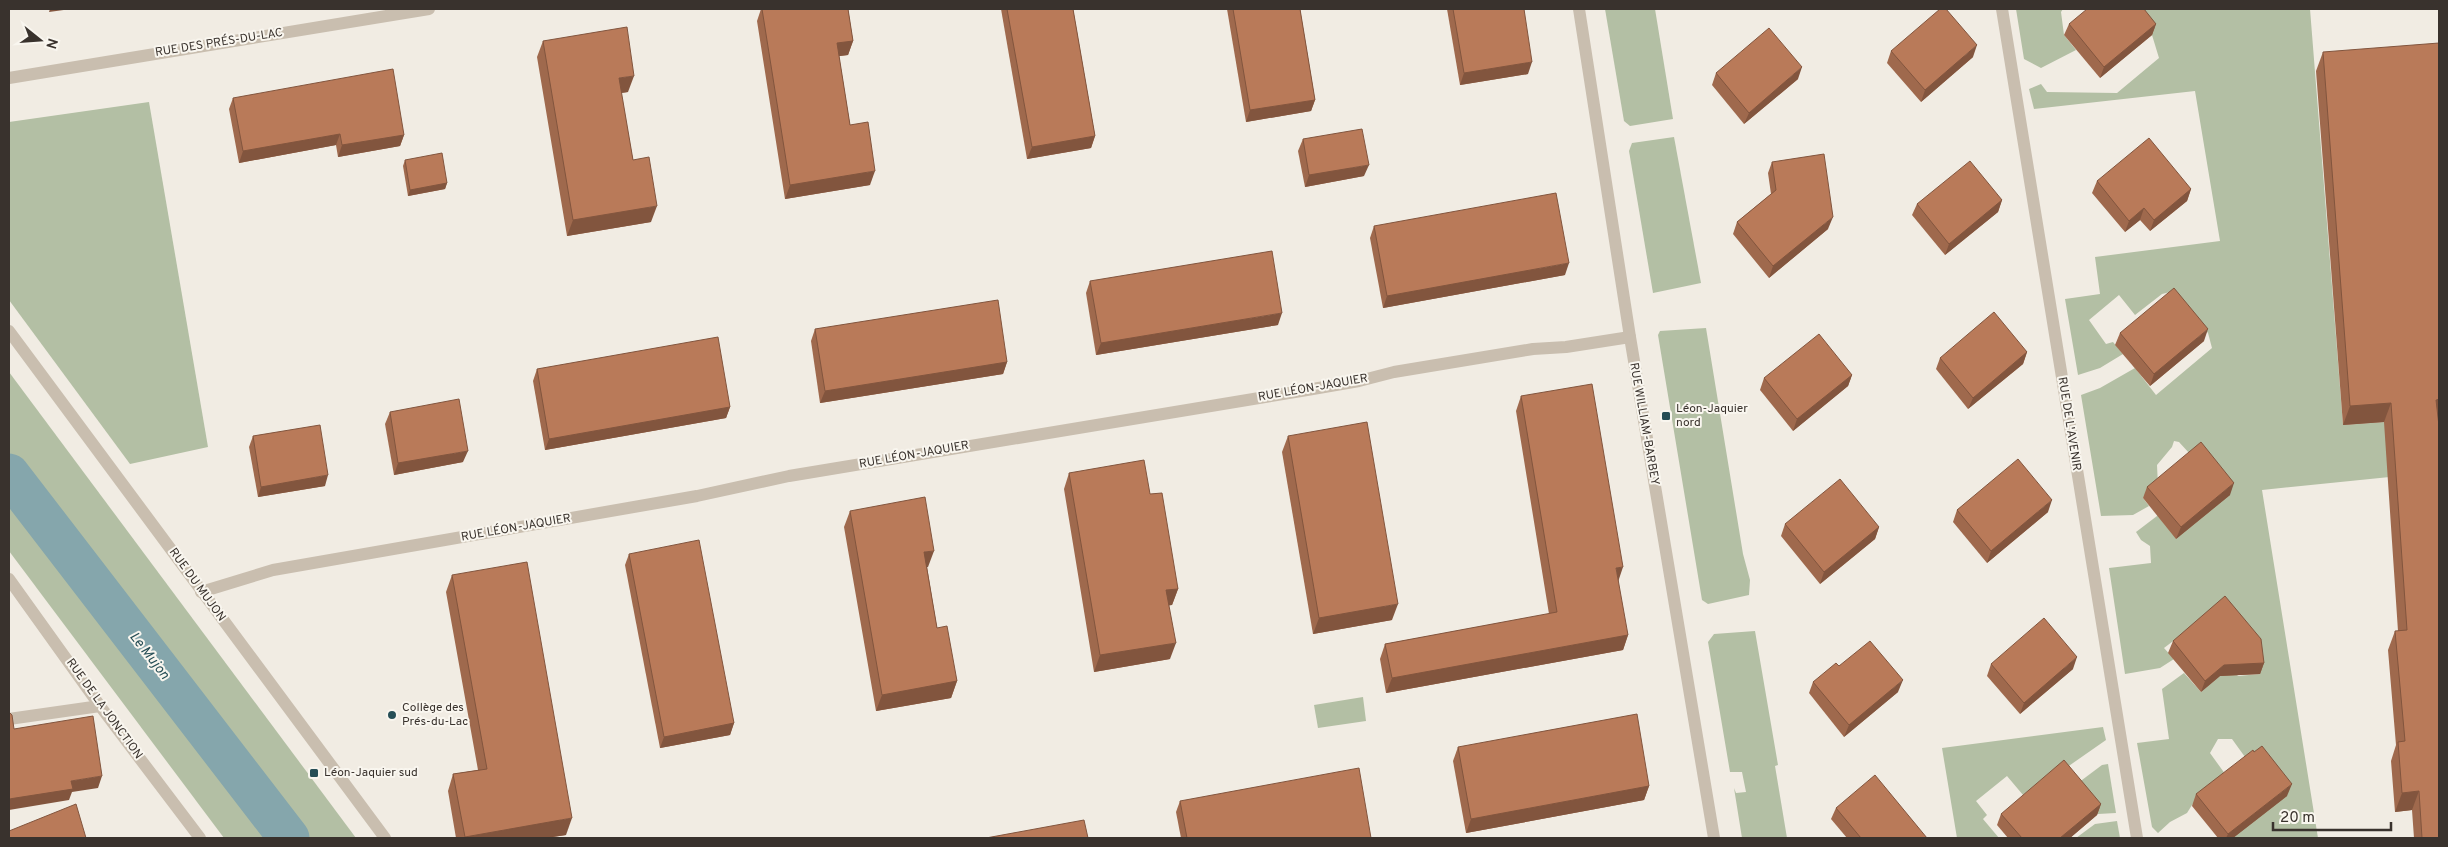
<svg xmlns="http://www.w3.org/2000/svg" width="2448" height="847" font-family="Overpass,sans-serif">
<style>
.green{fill:#b3bfa4}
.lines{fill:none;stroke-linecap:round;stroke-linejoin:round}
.canal{stroke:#85a6ac;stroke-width:41}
.minor{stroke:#c9beaf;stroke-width:12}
.wall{fill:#9f694d}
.shaded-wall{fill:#82553e}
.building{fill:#b97a59;stroke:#82553e}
.poi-dot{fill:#264e56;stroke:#f9f6ef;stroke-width:2}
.labels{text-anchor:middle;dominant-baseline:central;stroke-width:4;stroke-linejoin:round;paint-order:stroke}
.street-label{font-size:12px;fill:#39322d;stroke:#f9f6ef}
.poi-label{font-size:12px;fill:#39322d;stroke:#f9f6ef;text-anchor:start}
.water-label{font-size:14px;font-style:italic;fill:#264e56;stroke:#f9f6ef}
</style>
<rect width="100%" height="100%" fill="#f1ece3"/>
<!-- green -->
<g class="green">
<polygon points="1605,9 1655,9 1673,119 1630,126 1624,121"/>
<polygon points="2016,9 2063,9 2061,12 2064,35 2076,50 2041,68 2024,59"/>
<polygon points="2131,9 2310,9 2343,425 2439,418 2439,472 2262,490 2318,838 2233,838 2245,757 2232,739 2218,739 2210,753 2228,778 2192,805 2187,813 2170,822 2158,833 2152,827 2137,743 2169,739 2162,689 2184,673 2201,692 2230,667 2238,676 2260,674 2185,632 2164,648 2174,659 2160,668 2125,674 2109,568 2151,563 2150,546 2141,540 2136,532 2157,516 2190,454 2179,442 2174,441 2172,447 2157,465 2158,486 2143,498 2149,506 2133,515 2101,516 2081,395 2100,388 2135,368 2156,395 2212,348 2208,333 2174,291 2162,294 2135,315 2119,295 2089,320 2106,344 2113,342 2123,354 2100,368 2078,375 2065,299 2100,294 2095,257 2220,241 2195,91 2034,109 2029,89 2041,84 2047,92 2117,93 2159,58 2152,35"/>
<polygon points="149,102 208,447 130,464 9,300 9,122"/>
<polygon points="1674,137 1701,283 1653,293 1629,151 1632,143"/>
<polygon points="1706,328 1743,554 1750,580 1749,595 1708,604 1702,600 1701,594 1658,335 1660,331"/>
<polygon points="9,372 356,838 303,838 9,455"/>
<polygon points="9,491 274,838 224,838 9,551"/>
<polygon points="1755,631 1778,765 1775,766 1787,838 1742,838 1734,788 1736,793 1746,792 1742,772 1730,772 1708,642 1714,634"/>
<polygon points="1363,697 1366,721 1318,728 1314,705"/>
<polygon points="2103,727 2106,740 2063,770 2059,767 2023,795 2007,776 1976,801 1987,815 1983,819 1999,838 1957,838 1942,748"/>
<polygon points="2108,764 2116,813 2098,814 2074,786 2102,765"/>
<polygon points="2117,821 2120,838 2076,838 2095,824"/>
</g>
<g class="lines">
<!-- canal -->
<polyline class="canal" points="9,474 289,838"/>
<!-- minor -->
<g class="minor">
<polyline points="1579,9 1630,337 1714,838"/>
<polyline points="2002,9 2137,838"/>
<polyline points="9,78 429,9"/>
<polyline points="9,331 385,838"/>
<polyline points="9,579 100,706 200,838"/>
<polyline points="201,592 273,570 697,496 789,476 1307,390 1359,381 1394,372 1533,349 1566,347 1630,337"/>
<polyline points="9,719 100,706"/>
</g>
</g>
<!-- wall -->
<g class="wall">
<polygon points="761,9 848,9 853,41 848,55 839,56 850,125 870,185 785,199 757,21"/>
<polygon points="1001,9 1073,9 1095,136 1091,148 1027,159"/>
<polygon points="1227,9 1300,9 1315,100 1311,111 1246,122"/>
<polygon points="1447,9 1524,9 1528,74 1460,85"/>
<polygon points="2069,24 2156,24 2152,35 2100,78 2064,35"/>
<polygon points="543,41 628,92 621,93 633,160 651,222 567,236 537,57"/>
<polygon points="1891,51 1973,57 1921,102 1887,63"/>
<polygon points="2323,52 2438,418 2439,838 2414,838 2412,810 2395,812 2391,761 2396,745 2388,650 2395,631 2398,631 2384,422 2343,425 2316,71"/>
<polygon points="1716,73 1798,79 1744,124 1712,85"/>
<polygon points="233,98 404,135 400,146 338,157 336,145 239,163 229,109"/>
<polygon points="1303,139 1364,176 1305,187 1298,151"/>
<polygon points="405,160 447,183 445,189 408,196 403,166"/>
<polygon points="1772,162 1828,229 1769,278 1733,234 1737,222 1771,194 1768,173"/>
<polygon points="2097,181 2191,189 2187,201 2150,231 2140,220 2125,232 2092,193"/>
<polygon points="2002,200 1998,212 1945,255 1912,215 1917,204"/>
<polygon points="1374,226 1565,275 1383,308 1370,238"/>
<polygon points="1090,281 1278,325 1096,355 1086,293"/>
<polygon points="815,329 1007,362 1003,374 820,403 811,341"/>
<polygon points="2120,333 2204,341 2150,386 2115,345"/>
<polygon points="2027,352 2023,364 1968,409 1936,369 1940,358"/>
<polygon points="537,369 730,407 726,418 545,450 533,381"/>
<polygon points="1852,375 1848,386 1793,431 1760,390 1764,378"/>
<polygon points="1521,396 1628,635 1623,650 1386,693 1380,659 1385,644 1549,614 1516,411"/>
<polygon points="390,412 463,462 394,475 385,424"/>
<polygon points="253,436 325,486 258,497 249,447"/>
<polygon points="1288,436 1392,620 1313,634 1282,452"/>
<polygon points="1069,473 1150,494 1178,589 1172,605 1169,605 1170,659 1094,672 1064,489"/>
<polygon points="2147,487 2230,495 2176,539 2143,498"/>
<polygon points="1957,510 2048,512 1987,563 1953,522"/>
<polygon points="850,511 928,567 927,567 937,628 957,681 951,698 876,711 844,527"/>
<polygon points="1785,524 1879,527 1875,539 1820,584 1781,536"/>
<polygon points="629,554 734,723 730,735 660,748 625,565"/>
<polygon points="452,575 566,835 546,838 456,838 448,791 453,774 478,770 446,592"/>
<polygon points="2173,641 2264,663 2260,674 2220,676 2201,692 2168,653"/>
<polygon points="1991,664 2073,669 2020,714 1987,676"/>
<polygon points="1839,666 1898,692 1844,737 1809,693 1813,682"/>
<polygon points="1458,747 1649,786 1644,800 1466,833 1453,761"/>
<polygon points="2196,794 2287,796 2233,838 2218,838 2192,806"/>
<polygon points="1180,801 1371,838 1181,838 1176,812"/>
<polygon points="2101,804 2097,815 2070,838 2008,838 1997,825 2001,814"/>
<polygon points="1836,808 1927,838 1847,838 1831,819"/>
</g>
<!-- shaded-wall -->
<g class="shaded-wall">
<polygon points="50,9 71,9 49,12"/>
<polygon points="2156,24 2152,35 2100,78 2104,67"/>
<polygon points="853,41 848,55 832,57 837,43"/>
<polygon points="1977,45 1973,57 1921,102 1925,90"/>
<polygon points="1532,62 1528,74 1460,85 1464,73"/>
<polygon points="1802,67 1798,79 1744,124 1749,113"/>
<polygon points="634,76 628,92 613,94 619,78"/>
<polygon points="1315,100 1311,111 1246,122 1250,110"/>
<polygon points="340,134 336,145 239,163 243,151"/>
<polygon points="404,135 400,146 338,157 342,145"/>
<polygon points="1095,136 1091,148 1027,159 1032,147"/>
<polygon points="1369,165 1364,176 1305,187 1309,175"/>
<polygon points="875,171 870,185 785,199 790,185"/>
<polygon points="447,183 445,189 408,196 410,190"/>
<polygon points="2191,189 2187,201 2150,231 2154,220"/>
<polygon points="2002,200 1998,212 1945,255 1949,244"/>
<polygon points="657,206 651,222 567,236 573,220"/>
<polygon points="2144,208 2140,220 2125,232 2129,221"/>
<polygon points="1833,217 1828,229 1769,278 1773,266"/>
<polygon points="1569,263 1565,275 1383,308 1387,296"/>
<polygon points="1282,313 1278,325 1096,355 1101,343"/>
<polygon points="2208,329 2204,341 2150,386 2154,374"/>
<polygon points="2027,352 2023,364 1968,409 1973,398"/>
<polygon points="1007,362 1003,374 820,403 825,391"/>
<polygon points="1852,375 1848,386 1793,431 1797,419"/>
<polygon points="2439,399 2439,418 2429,419 2436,400"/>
<polygon points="2391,403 2384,422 2343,425 2350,406"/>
<polygon points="730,407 726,418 545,450 549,439"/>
<polygon points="468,451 463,462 394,475 398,463"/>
<polygon points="328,475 325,486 258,497 261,487"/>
<polygon points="2234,483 2230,495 2176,539 2181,527"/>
<polygon points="2052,500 2048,512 1987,563 1991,551"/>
<polygon points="1879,527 1875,539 1820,584 1824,572"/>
<polygon points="934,551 928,567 918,569 924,552"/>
<polygon points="1623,567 1618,582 1616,568"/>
<polygon points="1178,589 1172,605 1161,607 1166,590"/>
<polygon points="1398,604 1392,620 1313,634 1319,618"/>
<polygon points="1628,635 1623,650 1386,693 1392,678"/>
<polygon points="1176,643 1170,659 1094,672 1100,655"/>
<polygon points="2077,657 2073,669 2020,714 2024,703"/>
<polygon points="2264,663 2260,674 2220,676 2201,692 2205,681 2224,665"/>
<polygon points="1903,680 1898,692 1844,737 1849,725"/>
<polygon points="957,681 951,698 876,711 882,695"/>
<polygon points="734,723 730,735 660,748 664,737"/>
<polygon points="102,776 98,788 72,792 69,800 9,810 9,799 71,781"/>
<polygon points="2292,784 2287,796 2233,838 2226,838 2228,834"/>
<polygon points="1649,786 1644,800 1466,833 1471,819"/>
<polygon points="2419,791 2412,810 2395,812 2402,793"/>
<polygon points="2101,804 2097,815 2070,838 2060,838"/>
<polygon points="572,818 566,835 546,838 465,838 465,837"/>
</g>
<!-- building -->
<g class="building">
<polygon points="762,9 848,9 853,41 837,43 850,125 868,122 875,171 790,185"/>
<polygon points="1007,9 1073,9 1095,136 1032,147"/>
<polygon points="1233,9 1300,9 1315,100 1250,110"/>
<polygon points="1453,9 1524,9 1532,62 1464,73"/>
<polygon points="1940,9 1946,9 1977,45 1925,90 1891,51"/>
<polygon points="2087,9 2144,9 2156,24 2104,67 2069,24"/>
<polygon points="627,27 634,76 619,78 633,160 649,157 657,206 573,220 543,41"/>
<polygon points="1769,28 1802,67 1749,113 1716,73"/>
<polygon points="2439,43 2439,399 2436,400 2439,426 2439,838 2422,838 2419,791 2402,793 2398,742 2405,741 2395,631 2407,630 2391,403 2350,406 2323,52"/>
<polygon points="393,69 404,135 342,145 340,134 243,151 233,98"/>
<polygon points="1362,129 1369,165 1309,175 1303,139"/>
<polygon points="2149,138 2191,189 2154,220 2144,208 2129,221 2097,181"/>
<polygon points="442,153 447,183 410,190 405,160"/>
<polygon points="1824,154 1833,217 1773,266 1737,222 1776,190 1772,162"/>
<polygon points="1970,161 2002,200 1949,244 1917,204"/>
<polygon points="1556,193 1569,263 1387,296 1374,226"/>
<polygon points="1272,251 1282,313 1101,343 1090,281"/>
<polygon points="2174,288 2208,329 2154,374 2120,333"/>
<polygon points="998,300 1007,362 825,391 815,329"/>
<polygon points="1994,312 2027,352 1973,398 1940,358"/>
<polygon points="1819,334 1852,375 1797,419 1764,378"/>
<polygon points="718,337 730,407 549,439 537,369"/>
<polygon points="1592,384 1623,567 1616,568 1628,635 1392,678 1385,644 1557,612 1521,396"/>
<polygon points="459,399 468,451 398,463 390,412"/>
<polygon points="1367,422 1398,604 1319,618 1288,436"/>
<polygon points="320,425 328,475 261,487 253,436"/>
<polygon points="2201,442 2234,483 2181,527 2147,487"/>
<polygon points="2018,459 2052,500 1991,551 1957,510"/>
<polygon points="1144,460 1150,494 1162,493 1178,589 1166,590 1176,643 1100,655 1069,473"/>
<polygon points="1840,479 1879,527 1824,572 1785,524"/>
<polygon points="925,497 934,551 924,552 937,628 947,626 957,681 882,695 850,511"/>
<polygon points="699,540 734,723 664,737 629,554"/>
<polygon points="527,562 572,818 465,837 453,774 487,769 452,575"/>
<polygon points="2225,596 2261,639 2264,663 2224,665 2205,681 2173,641"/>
<polygon points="2044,618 2077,657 2024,703 1991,664"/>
<polygon points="1870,641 1903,680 1849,725 1813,682 1836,663 1839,666"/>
<polygon points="9,712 12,715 14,729 93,716 102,776 71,781 73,789 9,799"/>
<polygon points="1637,714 1649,786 1471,819 1458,747"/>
<polygon points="2262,746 2292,784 2228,834 2196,794 2253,750 2254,752"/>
<polygon points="2064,760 2101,804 2060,838 2022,838 2001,814"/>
<polygon points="1359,768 1371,838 1187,838 1180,801"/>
<polygon points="1875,775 1927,838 1861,838 1836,808"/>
<polygon points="76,804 86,838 9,838 9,831"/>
<polygon points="1084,820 1088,838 986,838"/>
</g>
<!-- markers -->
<g class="poi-dot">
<rect x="1661" y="411" width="10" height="10" rx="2.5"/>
<circle cx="392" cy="715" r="5"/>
<rect x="309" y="768" width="10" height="10" rx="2.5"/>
</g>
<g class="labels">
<!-- street labels -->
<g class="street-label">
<text transform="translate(219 43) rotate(-9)">RUE DES PRÉS-DU-LAC</text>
<text transform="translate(1313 388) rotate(-10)">RUE LÉON-JAQUIER</text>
<text transform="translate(1644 424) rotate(80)">RUE WILLIAM-BARBEY</text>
<text transform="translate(2069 424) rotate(81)">RUE DE L'AVENIR</text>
<text transform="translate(914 455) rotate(-10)">RUE LÉON-JAQUIER</text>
<text transform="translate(516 528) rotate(-10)">RUE LÉON-JAQUIER</text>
<text transform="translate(197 585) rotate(54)">RUE DU MUJON</text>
<text transform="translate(104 709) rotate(54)">RUE DE LA JONCTION</text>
</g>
<!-- poi labels -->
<g class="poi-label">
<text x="1676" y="409">Léon-Jaquier<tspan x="1676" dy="14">nord</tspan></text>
<text x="402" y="708">Collège des<tspan x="402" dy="14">Prés-du-Lac</tspan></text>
<text x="324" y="773">Léon-Jaquier sud</text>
</g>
<!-- water labels -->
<g class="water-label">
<text transform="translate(149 656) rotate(52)">Le Mujon</text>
</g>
</g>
<!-- border -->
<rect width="2448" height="847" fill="none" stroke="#39322d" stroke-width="20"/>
<!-- north arrow -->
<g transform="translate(40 40) rotate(107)" stroke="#f9f6ef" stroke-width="4" paint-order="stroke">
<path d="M0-4L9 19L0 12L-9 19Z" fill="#39322d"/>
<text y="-8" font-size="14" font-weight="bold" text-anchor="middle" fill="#39322d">N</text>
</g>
<!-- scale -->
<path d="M2273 822v8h118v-8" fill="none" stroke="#39322d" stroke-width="2.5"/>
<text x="2280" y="822" font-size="15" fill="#39322d" stroke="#f9f6ef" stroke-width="4" paint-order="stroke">20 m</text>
</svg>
